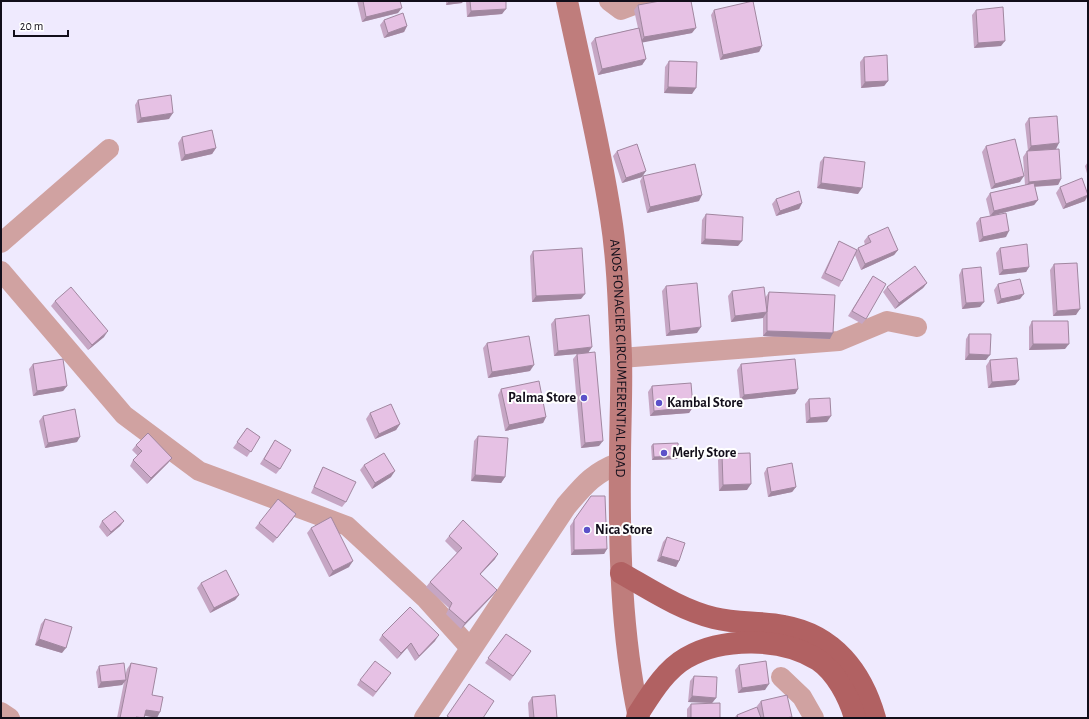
<svg xmlns="http://www.w3.org/2000/svg" width="1089" height="719" font-family="'Alegreya Sans',sans-serif">
<style>
.lines{fill:none;stroke-linecap:round;stroke-linejoin:round}
.minor{stroke:#d0a2a1;stroke-width:20}
.tertiary{stroke:#d0a2a1;stroke-width:22}
.secondary{stroke:#bf7d7c;stroke-width:22}
.primary{stroke:#b16162;stroke-width:22}
.wall{fill:#c6a6c4}
.shaded-wall{fill:#a187a0}
.building{fill:#e6c1e4;stroke:#a187a0}
.poi-dot{fill:#5c51c9;stroke:#fff;stroke-width:1.5}
.labels{text-anchor:middle;dominant-baseline:central;stroke-width:4;stroke-linejoin:round;paint-order:stroke}
.street-label{font-size:14px;fill:#120e1a;stroke:#fff}
.poi-label{font-size:14px;font-weight:bold;fill:#120e1a;stroke:#fff;text-anchor:start}
</style>
<rect width="100%" height="100%" fill="#efeafe"/>
<g class="lines">
<!-- minor -->
<g class="minor">
<polyline points="609,1 621,10 645,1"/>
<polyline points="1,243 109,149"/>
<polyline points="1,271 124,415 199,471 347,526 426,599 471,649"/>
<polyline points="621,358 839,341 887,321 917,327"/>
<polyline points="781,677 802,697 814,718"/>
<polyline points="1,712 10,718"/>
</g>
<!-- tertiary -->
<path class="tertiary" d="M425 718 566 506C584 485 593 473 620 463"/>
<!-- secondary -->
<path class="secondary" id="s1" d="M567 1C582 73 600 145 611 218 618 263 619 310 621 356 622 391 620 426 620 461 619 547 621 634 639 718"/>
<!-- primary -->
<g class="primary">
<path d="M621 573C651 590 681 610 714 618 737 624 761 621 784 626 834 635 862 672 875 718"/>
<path d="M637 718 638 714C651 694 665 670 686 658 722 637 782 637 818 660 836 672 849 697 855 718"/>
</g>
</g>
<!-- wall -->
<g class="wall">
<polygon points="357,1 400,1 398,13 362,22"/>
<polygon points="446,1 463,1 462,3 446,5"/>
<polygon points="466,1 506,1 502,14 467,17"/>
<polygon points="638,5 692,33 642,42 646,59 642,65 598,75 591,43 595,38 638,28 634,10"/>
<polygon points="714,10 762,46 759,52 720,60 711,15"/>
<polygon points="976,10 1001,46 974,48 972,15"/>
<polygon points="384,20 407,26 404,32 384,38 380,25"/>
<polygon points="864,57 888,81 884,86 861,88 860,62"/>
<polygon points="669,61 692,94 664,93 665,67"/>
<polygon points="138,100 169,119 137,123 135,105"/>
<polygon points="1029,118 1056,149 1061,179 1058,185 1035,187 1038,200 1034,205 998,214 1006,237 979,242 976,223 980,218 990,216 986,199 990,193 1025,185 1023,157 1027,151 1028,151 1025,124"/>
<polygon points="182,137 216,148 212,154 181,161 178,143"/>
<polygon points="986,146 1020,182 991,189 982,152"/>
<polygon points="617,151 642,177 622,183 613,156"/>
<polygon points="824,157 858,194 817,188 820,162"/>
<polygon points="1088,162 1088,177 1085,166"/>
<polygon points="643,176 699,201 647,213 640,181"/>
<polygon points="1060,187 1085,201 1063,209 1056,193"/>
<polygon points="776,199 802,203 799,209 776,216 772,204"/>
<polygon points="706,214 738,246 701,244 702,220"/>
<polygon points="868,236 898,250 894,255 861,270 855,255 839,287 821,278 836,247 839,241 857,250 858,248 865,245 864,241"/>
<polygon points="1000,248 1029,267 1026,272 999,275 996,253"/>
<polygon points="533,251 581,299 532,302 530,256"/>
<polygon points="1054,264 1076,315 1053,316 1050,270"/>
<polygon points="962,269 980,307 962,309 959,275"/>
<polygon points="873,276 866,319 862,324 848,316"/>
<polygon points="927,283 923,288 895,309 883,292 887,287"/>
<polygon points="998,284 1020,299 997,304 994,290"/>
<polygon points="666,286 697,333 666,336 662,291"/>
<polygon points="732,291 765,298 769,292 830,339 763,336 763,318 731,322 728,296"/>
<polygon points="55,301 104,337 88,350 51,306"/>
<polygon points="555,319 589,352 599,446 581,448 573,359 577,354 554,356 551,324"/>
<polygon points="1032,321 1065,349 1029,350 1029,327"/>
<polygon points="969,334 986,360 965,360 966,339"/>
<polygon points="487,343 530,371 488,378 483,348"/>
<polygon points="990,360 1019,380 1015,385 988,388 986,366"/>
<polygon points="33,364 67,386 63,391 33,396 29,369"/>
<polygon points="741,364 798,389 795,394 740,400 737,370"/>
<polygon points="652,386 693,407 689,413 650,416 648,392"/>
<polygon points="501,389 546,417 543,423 505,431 498,395"/>
<polygon points="809,399 827,422 806,423 805,404"/>
<polygon points="370,413 400,424 396,430 375,439 366,419"/>
<polygon points="43,416 77,442 45,448 39,421"/>
<polygon points="247,428 260,437 247,457 233,448"/>
<polygon points="478,436 505,477 501,483 471,481 474,441"/>
<polygon points="275,440 280,469 276,474 260,464"/>
<polygon points="653,444 677,459 652,460 651,446"/>
<polygon points="136,445 172,458 168,463 147,484 130,466 133,460 138,456 132,450"/>
<polygon points="722,454 747,490 719,491 718,460"/>
<polygon points="364,465 391,477 372,489 360,470"/>
<polygon points="323,467 346,502 342,507 311,493 320,473"/>
<polygon points="767,468 796,487 792,492 768,497 764,473"/>
<polygon points="591,496 607,549 604,554 571,555 570,526"/>
<polygon points="296,514 273,543 255,528 259,523"/>
<polygon points="102,521 124,521 120,526 107,537 99,527"/>
<polygon points="311,528 349,567 329,577 307,533"/>
<polygon points="449,536 495,559 480,574 497,590 493,595 461,629 446,614 449,608 426,587 430,582 457,553 445,541"/>
<polygon points="667,537 679,561 676,567 657,561 663,542"/>
<polygon points="201,583 239,595 235,600 210,613 197,588"/>
<polygon points="45,619 62,653 35,645 41,624"/>
<polygon points="506,634 531,651 510,681 485,663"/>
<polygon points="382,635 435,641 415,661 407,648 397,659 379,640"/>
<polygon points="131,663 152,695 157,718 145,716 144,718 117,718 124,682 122,685 98,688 96,672 99,666 125,676 127,669"/>
<polygon points="739,665 765,690 738,693 735,670"/>
<polygon points="694,676 716,698 712,703 688,702 690,681"/>
<polygon points="387,679 373,697 357,685 360,680"/>
<polygon points="532,697 557,718 529,718 528,703"/>
<polygon points="761,701 791,718 734,718 737,715 758,711 757,706"/>
<polygon points="691,704 720,718 687,718 687,709"/>
</g>
<!-- shaded-wall -->
<g class="shaded-wall">
<polygon points="449,1 463,1 462,3 446,5"/>
<polygon points="402,8 398,13 362,22 366,17"/>
<polygon points="506,9 502,14 467,17 471,11"/>
<polygon points="407,26 404,32 384,38 388,33"/>
<polygon points="696,28 692,33 640,43 644,37"/>
<polygon points="1005,41 1001,46 974,48 978,43"/>
<polygon points="762,46 759,52 720,60 723,55"/>
<polygon points="646,59 642,65 598,75 602,69"/>
<polygon points="888,81 884,86 861,88 865,82"/>
<polygon points="668,87 696,88 692,94 664,93"/>
<polygon points="173,113 169,119 137,123 141,118"/>
<polygon points="1059,143 1056,149 1028,151 1031,146"/>
<polygon points="216,148 212,154 181,161 185,155"/>
<polygon points="646,171 642,177 622,183 626,178"/>
<polygon points="1024,176 1020,182 991,189 995,184"/>
<polygon points="1061,179 1058,185 1025,187 1029,182"/>
<polygon points="821,183 862,188 858,194 817,188"/>
<polygon points="702,195 699,201 647,213 650,207"/>
<polygon points="1088,195 1085,201 1063,209 1066,204"/>
<polygon points="1038,200 1034,205 990,216 994,211"/>
<polygon points="802,203 799,209 776,216 780,211"/>
<polygon points="1009,231 1006,237 979,242 983,237"/>
<polygon points="705,239 742,241 738,246 701,244"/>
<polygon points="898,250 894,255 861,270 865,264"/>
<polygon points="1029,267 1026,272 999,275 1003,270"/>
<polygon points="927,283 923,288 895,309 899,303"/>
<polygon points="585,294 581,299 532,302 536,296"/>
<polygon points="1024,294 1020,299 997,304 1001,299"/>
<polygon points="984,302 980,307 962,309 966,303"/>
<polygon points="1080,309 1076,315 1053,316 1057,311"/>
<polygon points="767,312 763,318 731,322 735,316"/>
<polygon points="701,327 697,333 666,336 670,331"/>
<polygon points="108,331 104,337 88,350 92,345"/>
<polygon points="767,331 833,333 830,339 763,336"/>
<polygon points="1033,344 1069,344 1065,349 1029,350"/>
<polygon points="592,347 588,353 554,356 558,351"/>
<polygon points="969,354 990,355 986,360 965,360"/>
<polygon points="534,365 530,371 488,378 492,372"/>
<polygon points="1019,380 1015,385 988,388 992,382"/>
<polygon points="67,386 63,391 33,396 37,391"/>
<polygon points="798,389 795,394 740,400 744,395"/>
<polygon points="693,407 689,413 650,416 654,411"/>
<polygon points="831,416 827,422 806,423 810,418"/>
<polygon points="546,417 543,423 505,431 509,425"/>
<polygon points="400,424 396,430 375,439 379,434"/>
<polygon points="80,437 77,442 45,448 48,443"/>
<polygon points="603,441 599,446 581,448 585,443"/>
<polygon points="679,456 677,459 652,460 654,457"/>
<polygon points="172,458 168,463 147,484 151,478"/>
<polygon points="395,471 391,477 372,489 375,483"/>
<polygon points="475,475 505,477 501,483 471,481"/>
<polygon points="751,484 747,490 719,491 723,485"/>
<polygon points="796,487 792,492 768,497 771,492"/>
<polygon points="296,514 292,520 273,543 277,538"/>
<polygon points="124,521 120,526 107,537 111,532"/>
<polygon points="607,549 604,554 571,555 574,550"/>
<polygon points="498,554 495,559 476,579 480,574"/>
<polygon points="661,556 679,561 676,567 657,561"/>
<polygon points="353,561 349,567 329,577 333,571"/>
<polygon points="497,590 493,595 461,629 465,623"/>
<polygon points="239,595 235,600 210,613 214,608"/>
<polygon points="439,635 435,641 415,661 419,656"/>
<polygon points="39,639 66,648 62,653 35,645"/>
<polygon points="411,643 407,648 397,659 401,653"/>
<polygon points="126,680 122,685 98,688 101,682"/>
<polygon points="769,684 765,690 738,693 742,688"/>
<polygon points="692,696 716,698 712,703 688,702"/>
<polygon points="146,710 160,712 157,718 142,715"/>
</g>
<!-- building -->
<g class="building">
<polygon points="363,1 400,1 402,8 366,17"/>
<polygon points="470,1 506,1 506,9 471,11"/>
<polygon points="660,1 691,1 696,28 644,37 638,5"/>
<polygon points="753,1 762,46 723,55 714,10"/>
<polygon points="1003,7 1005,41 978,43 976,10"/>
<polygon points="403,13 407,26 388,33 384,20"/>
<polygon points="639,28 646,59 602,69 595,38"/>
<polygon points="887,55 888,81 865,82 864,57"/>
<polygon points="669,61 697,62 696,88 668,87"/>
<polygon points="171,95 173,113 141,118 138,100"/>
<polygon points="1057,116 1059,143 1031,146 1029,118"/>
<polygon points="212,130 216,148 185,155 182,137"/>
<polygon points="1015,139 1024,176 995,184 986,146"/>
<polygon points="637,144 646,171 626,178 617,151"/>
<polygon points="1059,149 1061,179 1029,182 1027,151"/>
<polygon points="824,157 865,162 862,188 821,183"/>
<polygon points="695,164 702,195 650,207 643,176"/>
<polygon points="1082,178 1088,195 1066,204 1060,187"/>
<polygon points="1034,183 1038,200 994,211 990,193"/>
<polygon points="799,191 802,203 780,211 776,199"/>
<polygon points="1006,213 1009,231 983,237 980,218"/>
<polygon points="706,214 743,217 742,241 705,239"/>
<polygon points="888,227 898,250 865,264 858,248 871,242 868,236"/>
<polygon points="839,241 857,250 842,281 825,273"/>
<polygon points="1027,244 1029,267 1003,270 1000,248"/>
<polygon points="582,248 585,294 536,296 533,251"/>
<polygon points="1077,263 1080,309 1057,311 1054,264"/>
<polygon points="915,266 927,283 899,303 887,287"/>
<polygon points="981,267 984,302 966,303 962,269"/>
<polygon points="873,276 886,284 866,319 852,311"/>
<polygon points="1020,279 1024,294 1001,299 998,284"/>
<polygon points="697,283 701,327 670,331 666,286"/>
<polygon points="71,287 108,331 92,345 55,301"/>
<polygon points="764,287 767,312 769,292 835,295 833,333 767,331 767,312 735,316 732,291"/>
<polygon points="589,315 592,347 558,351 555,319"/>
<polygon points="1032,321 1068,321 1069,344 1033,344"/>
<polygon points="969,334 991,334 990,355 969,354"/>
<polygon points="529,336 534,365 492,372 487,343"/>
<polygon points="595,352 603,441 585,443 577,354"/>
<polygon points="1017,358 1019,380 992,382 990,360"/>
<polygon points="63,359 67,386 37,391 33,364"/>
<polygon points="795,359 798,389 744,395 741,364"/>
<polygon points="539,381 546,417 509,425 501,389"/>
<polygon points="691,383 693,407 654,411 652,386"/>
<polygon points="830,398 831,416 810,418 809,399"/>
<polygon points="391,404 400,424 379,434 370,413"/>
<polygon points="75,409 80,437 48,443 43,416"/>
<polygon points="247,428 260,437 251,452 237,442"/>
<polygon points="148,433 172,458 151,478 133,460 142,451 136,445"/>
<polygon points="478,436 508,438 505,477 475,475"/>
<polygon points="275,440 291,450 280,469 264,459"/>
<polygon points="678,443 679,456 654,457 653,444"/>
<polygon points="384,453 395,471 375,483 364,465"/>
<polygon points="750,453 751,484 723,485 722,454"/>
<polygon points="792,463 796,487 771,492 767,468"/>
<polygon points="323,467 356,482 346,502 314,487"/>
<polygon points="591,496 605,496 607,549 574,550 574,520"/>
<polygon points="278,499 296,514 277,538 259,523"/>
<polygon points="115,511 124,521 111,532 102,521"/>
<polygon points="331,517 353,561 333,571 311,528"/>
<polygon points="463,520 498,554 480,574 497,590 465,623 449,609 452,603 430,582 462,548 449,536"/>
<polygon points="667,537 685,543 679,561 661,556"/>
<polygon points="226,570 239,595 214,608 201,583"/>
<polygon points="410,607 439,635 419,656 411,643 401,653 382,635"/>
<polygon points="45,619 72,627 66,648 39,639"/>
<polygon points="506,634 531,651 513,676 488,658"/>
<polygon points="375,661 391,673 376,692 360,680"/>
<polygon points="766,661 769,684 742,688 739,665"/>
<polygon points="124,663 126,680 101,682 99,666"/>
<polygon points="131,663 157,668 152,695 163,697 160,712 146,710 144,718 136,717 136,718 120,718"/>
<polygon points="694,676 717,677 716,698 692,696"/>
<polygon points="469,684 494,701 483,718 450,718 447,716"/>
<polygon points="555,695 557,718 534,718 532,697"/>
<polygon points="787,695 792,717 785,718 764,718 761,701"/>
<polygon points="720,703 720,718 691,718 691,704"/>
<polygon points="757,707 761,718 738,718 737,715"/>
</g>
<!-- markers -->
<g class="poi-dot">
<circle cx="584" cy="398" r="4"/>
<circle cx="659" cy="403" r="4"/>
<circle cx="664" cy="453" r="4"/>
<circle cx="587" cy="530" r="4"/>
</g>
<g class="labels">
<!-- street labels -->
<g class="street-label">
<text stroke="none"><textPath href="#s1" startOffset="362">ANOS FONACIER CIRCUMFERENTIAL ROAD</textPath></text>
</g>
<!-- poi labels -->
<g class="poi-label">
<text x="576" y="398" text-anchor="end">Palma Store</text>
<text x="667" y="403">Kambal Store</text>
<text x="672" y="453">Merly Store</text>
<text x="595" y="530">Nica Store</text>
</g>
</g>
<!-- border -->
<rect width="1089" height="719" fill="none" stroke="#120e1a" stroke-width="4"/>
<!-- scale -->
<path d="M14 30v6h54v-6" fill="none" stroke="#120e1a" stroke-width="2"/>
<text x="20" y="30" font-size="12" fill="#120e1a" stroke="#ffffff" stroke-width="3" paint-order="stroke">20 m</text>
</svg>
